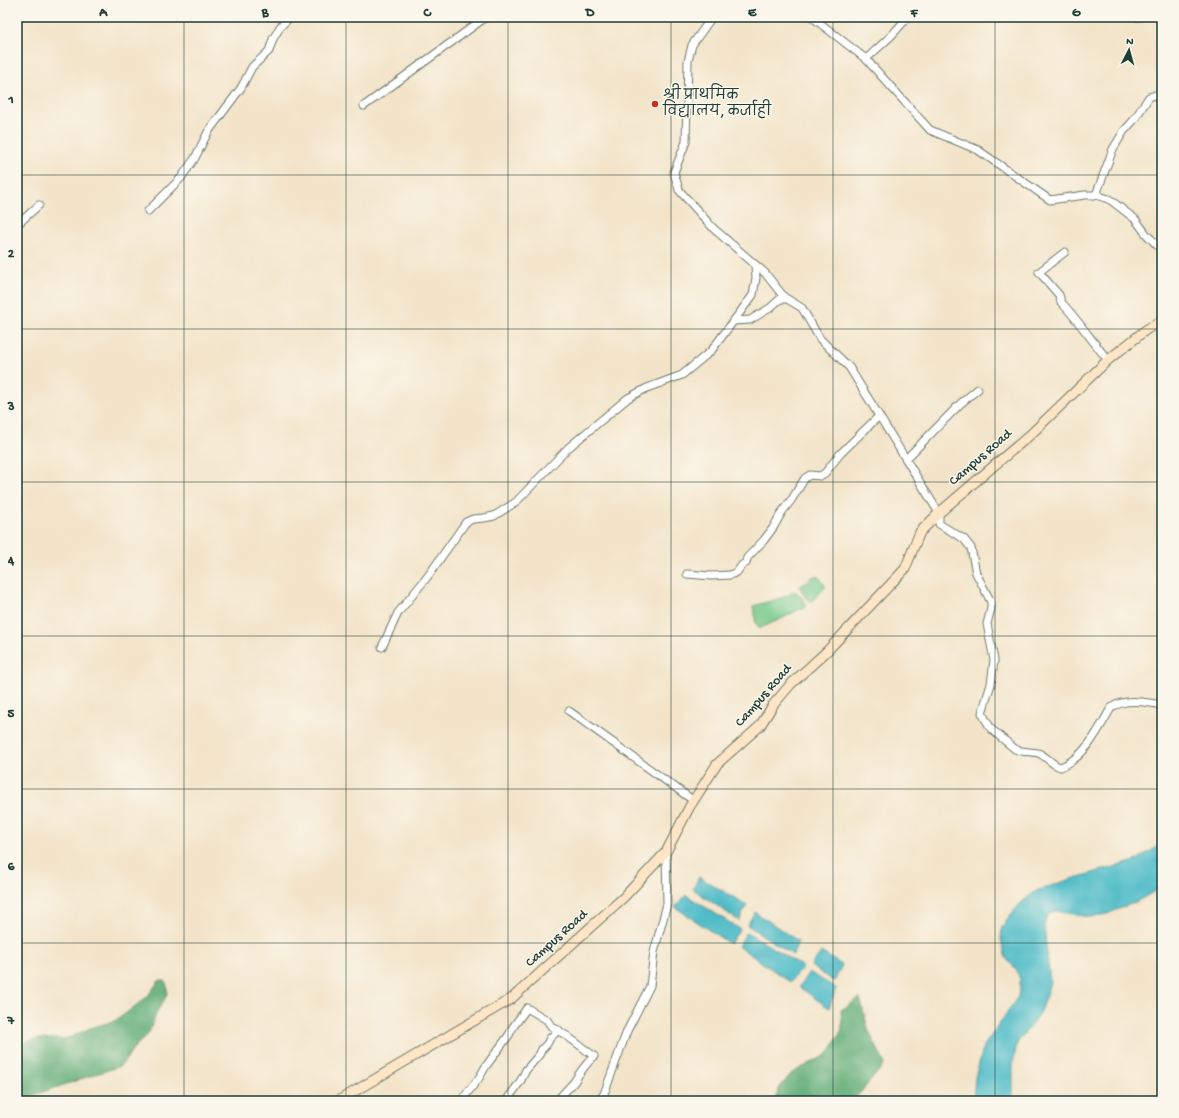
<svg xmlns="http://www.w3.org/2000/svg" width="1179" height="1118" font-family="'Gochi Hand','Playpen Sans Deva',sans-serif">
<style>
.green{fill:#77c88a;stroke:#4b825f}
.forest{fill:#61ac76;stroke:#407455}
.water{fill:#4fbcc8;stroke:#377c7e}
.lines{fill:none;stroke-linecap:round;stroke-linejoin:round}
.street-casing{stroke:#697768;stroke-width:9}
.secondary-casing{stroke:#697768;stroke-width:11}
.street{stroke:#fff;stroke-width:7}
.secondary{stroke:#fee5c5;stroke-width:9}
.grid{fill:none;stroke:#1f3d34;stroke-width:1;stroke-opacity:0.55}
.poi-dot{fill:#c8321e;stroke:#fbf7ec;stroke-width:1.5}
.labels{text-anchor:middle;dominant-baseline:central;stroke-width:3;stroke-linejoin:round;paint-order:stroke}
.poi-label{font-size:14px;fill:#1f3d34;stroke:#fbf7ec;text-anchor:start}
.street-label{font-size:14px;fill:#1f3d34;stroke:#fbf7ec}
.neatline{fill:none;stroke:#1f3d34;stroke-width:1.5}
.grid-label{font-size:13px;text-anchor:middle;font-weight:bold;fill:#1f3d34}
</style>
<rect width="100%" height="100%" fill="#fbf7ec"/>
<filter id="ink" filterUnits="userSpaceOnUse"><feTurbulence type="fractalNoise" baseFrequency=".025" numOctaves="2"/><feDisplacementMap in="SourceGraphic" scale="8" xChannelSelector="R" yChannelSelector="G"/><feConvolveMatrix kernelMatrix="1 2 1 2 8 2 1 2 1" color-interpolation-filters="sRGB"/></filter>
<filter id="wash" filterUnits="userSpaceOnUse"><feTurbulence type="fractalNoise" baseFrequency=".012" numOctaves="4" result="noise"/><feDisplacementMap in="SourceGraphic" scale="16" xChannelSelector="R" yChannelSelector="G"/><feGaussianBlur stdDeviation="0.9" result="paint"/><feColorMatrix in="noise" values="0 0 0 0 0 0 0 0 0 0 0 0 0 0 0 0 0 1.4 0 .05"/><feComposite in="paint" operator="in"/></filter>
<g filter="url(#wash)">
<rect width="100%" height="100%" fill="#f3e4c9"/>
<!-- green -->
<g class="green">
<path d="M814 576H818L826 587 811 602C805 599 802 592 800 586L804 584Z"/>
<path d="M793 592H797L805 602 806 606C791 614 776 622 760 628L756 624 753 606 784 597Z"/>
</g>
<!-- forest -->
<g class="forest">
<path d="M160 980 165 981C172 994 162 1002 156 1014 153 1020 152 1028 148 1034 144 1040 137 1043 133 1049 128 1055 126 1062 120 1066L25 1098 22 1101H17V1048L23 1043 35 1039H63L71 1037 90 1028 117 1020 147 997 157 983Z"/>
<polygon points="860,998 868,1029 885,1064 853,1101 775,1101 779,1088 792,1073 828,1054 842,1030 841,1010"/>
</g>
<!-- water -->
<g class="water">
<polygon points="1162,844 1162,887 1136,902 1107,914 1090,917 1055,911 1047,916 1044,926 1050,982 1046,996 1038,1016 1017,1043 1013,1064 1013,1101 973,1101 975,1077 984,1046 1017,998 1020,990 1020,979 1016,970 1006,958 1001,939 1002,927 1012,913 1022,902 1036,891 1071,879 1135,861"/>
<polygon points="699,877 747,905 739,921 693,889"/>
<polygon points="686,895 740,929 730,944 675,907"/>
<polygon points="755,912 798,941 793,955 747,925"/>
<polygon points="747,932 803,967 790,982 738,946"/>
<polygon points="821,952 842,965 834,982 811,966"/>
<polygon points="809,972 836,988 829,1008 799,987"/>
</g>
</g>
<g filter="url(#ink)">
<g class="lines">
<!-- street casing -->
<g class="street-casing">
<g id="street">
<path d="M712 17 692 45 688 61 686 142 674 172 679 190 714 229 765 273 784 297 802 308 820 339 849 367 939 513V524L964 539 971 548 976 573 991 602V608L987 624 994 660 991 684 982 713 991 729 1015 749C1023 753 1031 751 1038 753 1047 756 1052 766 1061 767 1086 756 1098 731 1111 708 1124 698 1147 702 1162 705"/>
<polyline points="812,17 866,59 930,130 978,150 1050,200 1085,195 1096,195 1109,199 1135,219 1147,235 1162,250"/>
<polyline points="1137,17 1138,17"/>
<polyline points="17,24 17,17"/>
<polyline points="866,59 891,36 908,17"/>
<polyline points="364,106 486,17"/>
<polyline points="1096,195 1113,149 1124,131 1134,120 1149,97 1162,93"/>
<polyline points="148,211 181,178 195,158 208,132 241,88 252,67 269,51 273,39 280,27 290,17"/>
<polyline points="17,225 39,205"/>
<path d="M1065 252 1039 272 1059 295 1061 302C1078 320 1092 341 1108 360"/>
<polyline points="733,321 750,320 770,308 780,299 787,299"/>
<polyline points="906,459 960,404 978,389"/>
<polyline points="687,574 711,576 730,575 737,572 742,565 746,563 747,558 764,540 773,528 782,512 792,499 805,478 810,475 820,476 825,473 840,454 879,416"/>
<polyline points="382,647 398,613 428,576 466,522 473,519 484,518 494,516 516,502 568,448 628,398 647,388 682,375 711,351 753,295 756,278 755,265"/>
<polyline points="569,711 694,801"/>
<path d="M461 1101 479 1078 486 1066 509 1035 513 1027 527 1008 547 1020 551 1026 567 1036 594 1056C586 1064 580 1072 574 1082 569 1088 562 1094 557 1101"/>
<polyline points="506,1101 520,1082 526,1070 539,1055 542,1049 547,1044 550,1038 559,1030"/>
<polyline points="599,1101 604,1094 627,1031 650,986 654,952 667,904 666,852"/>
</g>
</g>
<!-- secondary casing -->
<g class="secondary-casing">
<polyline id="secondary" points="338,1101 511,999 624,897 666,852 690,806 717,764 760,726 773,705 791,684 827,651 905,569 920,532 939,513 1031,434 1108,360 1147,329 1162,321"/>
</g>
<!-- street -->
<use href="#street" class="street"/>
<!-- secondary -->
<use href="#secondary" class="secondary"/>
</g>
</g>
<!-- grid -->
<path class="grid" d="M184 17V1101M346 17V1101M508 17V1101M671 17V1101M833 17V1101M995 17V1101M17 175H1162M17 329H1162M17 482H1162M17 636H1162M17 789H1162M17 943H1162"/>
<!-- markers -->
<circle class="poi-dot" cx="655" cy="104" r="4"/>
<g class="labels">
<!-- poi labels -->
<g class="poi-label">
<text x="663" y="96">श्री प्राथमिक<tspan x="663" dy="16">विद्यालय, कर्जाही</tspan></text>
</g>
<!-- street labels -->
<g class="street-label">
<text transform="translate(981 458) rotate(-41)">Campus Road</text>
<text transform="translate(764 696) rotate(-49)">Campus Road</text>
<text transform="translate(557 939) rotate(-42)">Campus Road</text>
</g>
</g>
<!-- margin -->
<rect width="1179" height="1118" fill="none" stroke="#fbf7ec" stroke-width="44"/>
<!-- north arrow -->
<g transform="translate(1129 50) rotate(6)" stroke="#fbf7ec" stroke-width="3" paint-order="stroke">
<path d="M0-3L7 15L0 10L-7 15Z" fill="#1f3d34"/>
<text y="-6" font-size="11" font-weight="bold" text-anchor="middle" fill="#1f3d34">N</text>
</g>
<rect x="22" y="22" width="1135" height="1074" class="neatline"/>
<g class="grid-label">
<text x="103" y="16">A</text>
<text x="265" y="16">B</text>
<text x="427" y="16">C</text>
<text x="590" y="16">D</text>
<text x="752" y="16">E</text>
<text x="914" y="16">F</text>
<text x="1076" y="16">G</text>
<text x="11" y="103">1</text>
<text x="11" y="257">2</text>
<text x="11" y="410">3</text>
<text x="11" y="564">4</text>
<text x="11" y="717">5</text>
<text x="11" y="870">6</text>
<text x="11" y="1024">7</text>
</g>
</svg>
